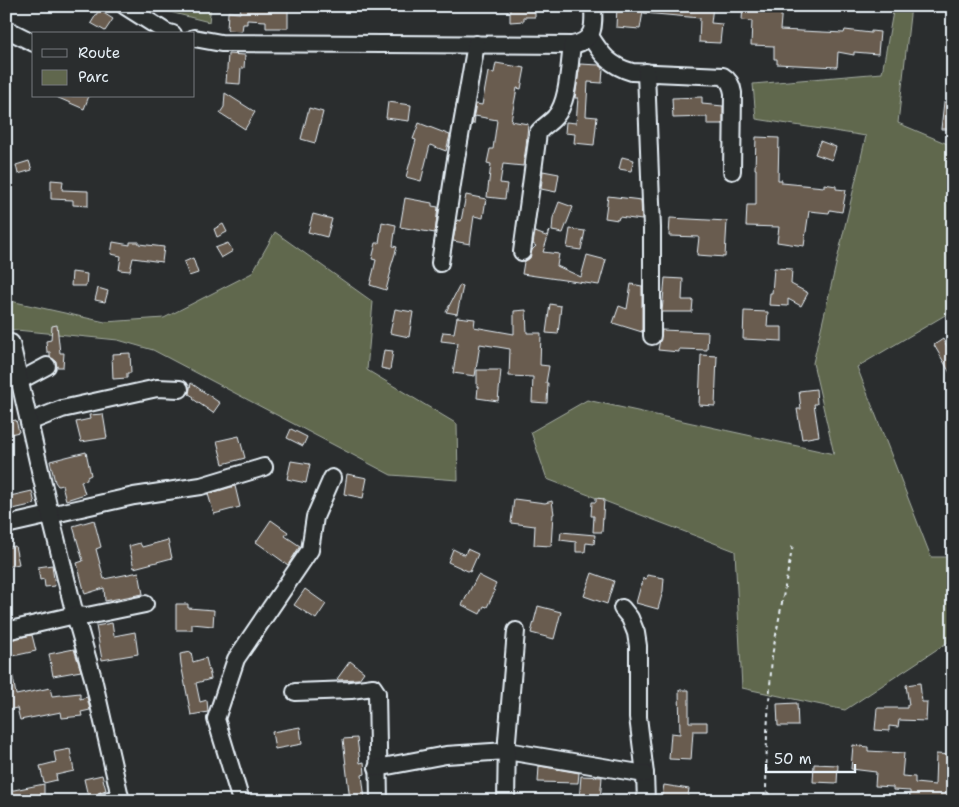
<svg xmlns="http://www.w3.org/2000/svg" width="959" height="807" font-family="'Shantell Sans',sans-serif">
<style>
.green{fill:#60674d;stroke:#a4aca2}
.building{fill:#695c50;stroke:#e8f1f8}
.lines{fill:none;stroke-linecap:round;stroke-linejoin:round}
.minor-casing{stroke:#e8f1f8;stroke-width:20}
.path{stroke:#e8f1f8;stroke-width:2;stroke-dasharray:4 4;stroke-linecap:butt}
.minor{stroke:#2a2d2e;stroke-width:16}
</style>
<rect width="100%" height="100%" fill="#2a2d2e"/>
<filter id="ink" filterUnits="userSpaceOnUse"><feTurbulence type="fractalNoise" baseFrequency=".02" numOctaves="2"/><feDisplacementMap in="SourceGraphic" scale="10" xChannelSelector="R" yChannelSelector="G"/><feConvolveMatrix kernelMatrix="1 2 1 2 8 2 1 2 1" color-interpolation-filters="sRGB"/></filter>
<g filter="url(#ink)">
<!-- green -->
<g class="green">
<polygon points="146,6 211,6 209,22"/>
<polygon points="894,6 911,6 898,123 950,145 947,314 857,367 931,557 953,557 953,641 951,640 845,710 742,688 735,551 547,479 531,432 587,400 834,454 813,363 866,136 756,119 753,84 882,73"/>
<polygon points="275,232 373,302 367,370 457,424 458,480 391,475 153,350 118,340 6,329 6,300 105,322 164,318 252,273"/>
</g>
<!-- building -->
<g class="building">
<polygon points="241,6 288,6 288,28 266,28 266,21 247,20 247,24 243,24 242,31 227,30 228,12 240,13"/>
<polygon points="510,6 535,6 535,17 524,17 524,21 510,22"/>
<polygon points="617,6 644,6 640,29 616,27"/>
<polygon points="645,6 713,6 711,23 722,24 720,43 699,42 700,18 644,13"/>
<polygon points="743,6 782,6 780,30 844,33 845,30 871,33 871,31 880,32 878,54 854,52 854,55 838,52 837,67 777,64 777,59 774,59 774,46 751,45 752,21 742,20"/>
<polygon points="99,10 113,19 105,31 91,23"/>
<polygon points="228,54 245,55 244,68 241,68 240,84 226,83"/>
<polygon points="496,63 525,68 521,89 517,88 511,121 528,124 526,147 523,166 503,164 500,183 507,184 505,199 487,197 491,164 487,163 490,149 493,149 497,120 475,116 474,124 472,124 476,104 482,105 488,72 494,73"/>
<polygon points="580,64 599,65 603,68 602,83 588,82 586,116 597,117 594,145 574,143 575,134 565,133 566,122 576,123 578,98 575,98"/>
<polygon points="225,93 255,112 245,129 220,113 224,107"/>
<polygon points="54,96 89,96 84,109"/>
<polygon points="702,97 702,104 723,106 723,124 707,124 707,117 673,118 672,98"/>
<polygon points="388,102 411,105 409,121 386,118"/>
<polygon points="944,102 953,102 953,129 941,129"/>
<polygon points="309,108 323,112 315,143 301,139"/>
<polygon points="419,123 450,135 446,151 430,145 421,181 406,177 416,140 413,139"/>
<polygon points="756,137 779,138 778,180 782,180 782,183 824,187 824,184 836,186 836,189 846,190 842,212 830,210 829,213 809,211 804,246 777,242 779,227 746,226 747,205 756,205 756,169 755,169"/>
<polygon points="820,141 836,147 832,160 815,154"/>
<polygon points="622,157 634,160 631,171 619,169"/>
<polygon points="29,161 32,170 18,174 16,165"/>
<polygon points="543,171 559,174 556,192 541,189"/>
<polygon points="51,180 63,181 62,190 88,191 88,206 73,205 73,200 51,199"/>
<polygon points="466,195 486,199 483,218 474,216 470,244 453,241 457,220 461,221"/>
<polygon points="608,196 641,200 642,220 619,217 618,220 605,218"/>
<polygon points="405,198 432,203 432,206 438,207 435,233 400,227"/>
<polygon points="559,202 573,207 563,233 552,231 553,218"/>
<polygon points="313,214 332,219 327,237 308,232"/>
<polygon points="670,218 727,221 725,257 697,255 699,237 669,236"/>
<polygon points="382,222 396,225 393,246 397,247 390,270 391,271 386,290 370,285 376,260 372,259 376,243 379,243"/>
<polygon points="223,224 227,232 217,237 214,229"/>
<polygon points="570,229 585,231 581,250 567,248"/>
<polygon points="550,231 543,252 559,254 557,266 581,277 587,255 606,260 599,285 522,274 524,262 530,258 532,250 536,246 533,244 535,232 546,236"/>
<polygon points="113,242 130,245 130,242 139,242 139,244 164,247 162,262 133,258 130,271 119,270 121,256 111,254"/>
<polygon points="228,243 233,251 221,258 215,248"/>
<polygon points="193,258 198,273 189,276 184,262"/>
<polygon points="774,268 792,269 791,284 808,293 801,306 788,299 788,306 769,305 770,293 772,293"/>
<polygon points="72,272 87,274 86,286 71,286"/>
<polygon points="665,278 683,279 682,300 693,300 692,312 662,312"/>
<polygon points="631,284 642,286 642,332 613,323 619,306 627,309"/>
<polygon points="460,285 463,286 457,314 446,312"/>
<polygon points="98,288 108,291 105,302 95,300"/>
<polygon points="550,304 561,306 558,334 546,333"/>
<polygon points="395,309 413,312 409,337 390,333"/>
<polygon points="526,310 527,333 541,333 540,365 549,366 546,383 548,383 547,403 532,402 533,377 509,376 510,349 480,344 475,376 453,373 458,343 441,341 443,332 454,333 457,317 475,319 474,327 514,334 514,311"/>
<polygon points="744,311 768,312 767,327 782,327 782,341 743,339"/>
<polygon points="57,325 60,353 64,353 63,367 57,367 56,361 50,357 50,352 47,352 46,341 51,340 52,326"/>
<polygon points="662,330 708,332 707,350 679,349 679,352 658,350"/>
<polygon points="943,339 953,357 953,378 934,345"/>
<polygon points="384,350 393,351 390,370 381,368"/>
<polygon points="130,353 131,373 127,373 127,378 113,379 112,354"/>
<polygon points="701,355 717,356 715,406 699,405"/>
<polygon points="477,370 501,370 498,401 477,398 478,387 477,387"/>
<polygon points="191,383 220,403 213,413 193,399 194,397 189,394"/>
<polygon points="816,389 817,404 814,404 819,436 802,439 797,409 801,409 799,391"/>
<polygon points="103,414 107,438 81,442 76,422 90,419 89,415"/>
<polygon points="16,420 19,432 6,435 6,422"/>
<polygon points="291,429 307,437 303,446 287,438"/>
<polygon points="239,436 245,458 223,464 217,441"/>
<polygon points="86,452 91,475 87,477 87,480 81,481 85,494 66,500 62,485 58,486 55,482 50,461"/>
<polygon points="291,461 310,464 306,483 287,479"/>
<polygon points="347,474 367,478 363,498 344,494"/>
<polygon points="235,486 240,507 214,514 208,494"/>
<polygon points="32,491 35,504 13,509 10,496"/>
<polygon points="596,498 604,499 602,532 593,532 594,516 591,516 592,502 596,502"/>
<polygon points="514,499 545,503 552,501 554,514 553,514 551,546 534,545 535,526 511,523"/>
<polygon points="94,520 101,547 96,549 104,579 139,572 143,594 105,601 104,588 85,594 77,563 83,561 73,526"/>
<polygon points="271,520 288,532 285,536 300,546 288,565 256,542"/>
<polygon points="561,532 595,535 594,544 586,543 585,552 576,552 576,542 560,540"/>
<polygon points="168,540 172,558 134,568 129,546 140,543 142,547"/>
<polygon points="15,546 19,564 6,567 6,548"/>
<polygon points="453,549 465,555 467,549 478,554 470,572 448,562"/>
<polygon points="52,565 55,586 45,587 44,579 40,580 38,567"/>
<polygon points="592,573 614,581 607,604 584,596"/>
<polygon points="478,575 496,584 493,590 495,591 487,607 484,606 480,614 462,605"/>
<polygon points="647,575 664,578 663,591 658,609 636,603 641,585 642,585 643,578 646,579"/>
<polygon points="305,589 326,604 316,619 294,605"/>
<polygon points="176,604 188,604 188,608 214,610 213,626 192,624 192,630 176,630"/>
<polygon points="538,606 561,612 554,639 531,633"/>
<polygon points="112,623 114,636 135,632 138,654 102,660 96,626"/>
<polygon points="32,635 36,651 13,656 9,640"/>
<polygon points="74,649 81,671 53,676 49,654"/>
<polygon points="191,652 193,662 206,658 211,679 196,683 200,702 207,700 208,712 191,715 181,664 180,654"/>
<polygon points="350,661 364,672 359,679 339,680 337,679"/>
<polygon points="6,666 11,666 16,695 50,688 52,696 80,693 80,699 87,697 90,710 81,712 82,716 62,718 61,712 20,720 17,708 6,710"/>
<polygon points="920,683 922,702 927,702 926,721 899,720 898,727 889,726 889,731 875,730 877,708 907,708 907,705 909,705 906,685"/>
<polygon points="679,690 689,690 689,722 707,722 707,731 693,731 691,760 669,759 671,733 680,734"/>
<polygon points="797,703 798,726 778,726 777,704"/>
<polygon points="300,727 302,744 275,749 272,732"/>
<polygon points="357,738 360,763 364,762 365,774 362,775 365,799 350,801 343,739"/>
<polygon points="853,745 868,747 868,751 904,753 902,776 915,777 915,783 935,785 936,754 953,755 953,801 910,801 910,791 893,790 893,787 875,786 876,772 851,769"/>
<polygon points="70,749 74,771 56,775 57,780 44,783 40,766 56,762 54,752"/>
<polygon points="814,764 838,765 837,783 813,782"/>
<polygon points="539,766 579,773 578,783 538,782"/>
<polygon points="102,775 106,790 98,793 94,801 89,801 84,779"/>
<polygon points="581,776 602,777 600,801 579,801"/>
<polygon points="44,784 44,796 27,797 27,801 11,801 9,791"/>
<polygon points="664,785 689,789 687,801 661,801"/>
</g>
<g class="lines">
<!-- minor casing -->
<g class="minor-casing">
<g id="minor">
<polyline points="125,6 166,32 173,34"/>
<polyline points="6,29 34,43"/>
<path d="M590 36C601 54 610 66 632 72L723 76C730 80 732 86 733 93L732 171"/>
<path d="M194 38 221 43 572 45C595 41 594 26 593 6"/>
<polyline points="646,72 652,228 652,336"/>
<path d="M522 252 538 133C543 126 550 123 555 117 569 102 569 65 572 45"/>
<polyline points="440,263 455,165 476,44"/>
<polyline points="19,381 47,366"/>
<polyline points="29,422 62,409 157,388 180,389"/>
<polyline points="6,525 134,496 201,486 264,467"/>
<polyline points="622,608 630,618 636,633 638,646 638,717 645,774 646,801"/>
<polyline points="6,631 75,615 50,514 11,343"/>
<polyline points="295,692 351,690 373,687 377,693 379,801"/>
<polyline points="377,768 446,755 507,751 645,774"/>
<polyline points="104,801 120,798"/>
<polyline points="121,801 93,678 75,615 87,616 145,604"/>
<polyline points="241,801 216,719 236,659 310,550 315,517 332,478"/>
<polyline points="506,801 507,740 516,631"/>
</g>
</g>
<!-- path -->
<polyline class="path" points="784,801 766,792 767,732 772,656 793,544"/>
<!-- minor -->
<use href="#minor" class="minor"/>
</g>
</g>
<!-- margin -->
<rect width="959" height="807" fill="none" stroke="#2a2d2e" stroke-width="25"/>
<rect x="12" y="12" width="934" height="782" fill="none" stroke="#e8f1f8" stroke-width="2" filter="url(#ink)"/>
<!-- legend -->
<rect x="32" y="32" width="162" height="65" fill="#2a2d2e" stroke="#767b7f"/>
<rect x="42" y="49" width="25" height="8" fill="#2a2d2e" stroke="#767b7f"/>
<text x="78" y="58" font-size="15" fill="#e8f1f8">Route</text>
<rect x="42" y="70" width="25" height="15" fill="#60674d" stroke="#767b7f"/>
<text x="78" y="82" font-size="15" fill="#e8f1f8">Parc</text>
<!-- scale -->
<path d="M766 764v8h89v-8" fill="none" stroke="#e8f1f8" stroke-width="2.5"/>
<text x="774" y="764" font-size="15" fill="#e8f1f8" stroke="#2a2d2e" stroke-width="4" paint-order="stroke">50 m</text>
</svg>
